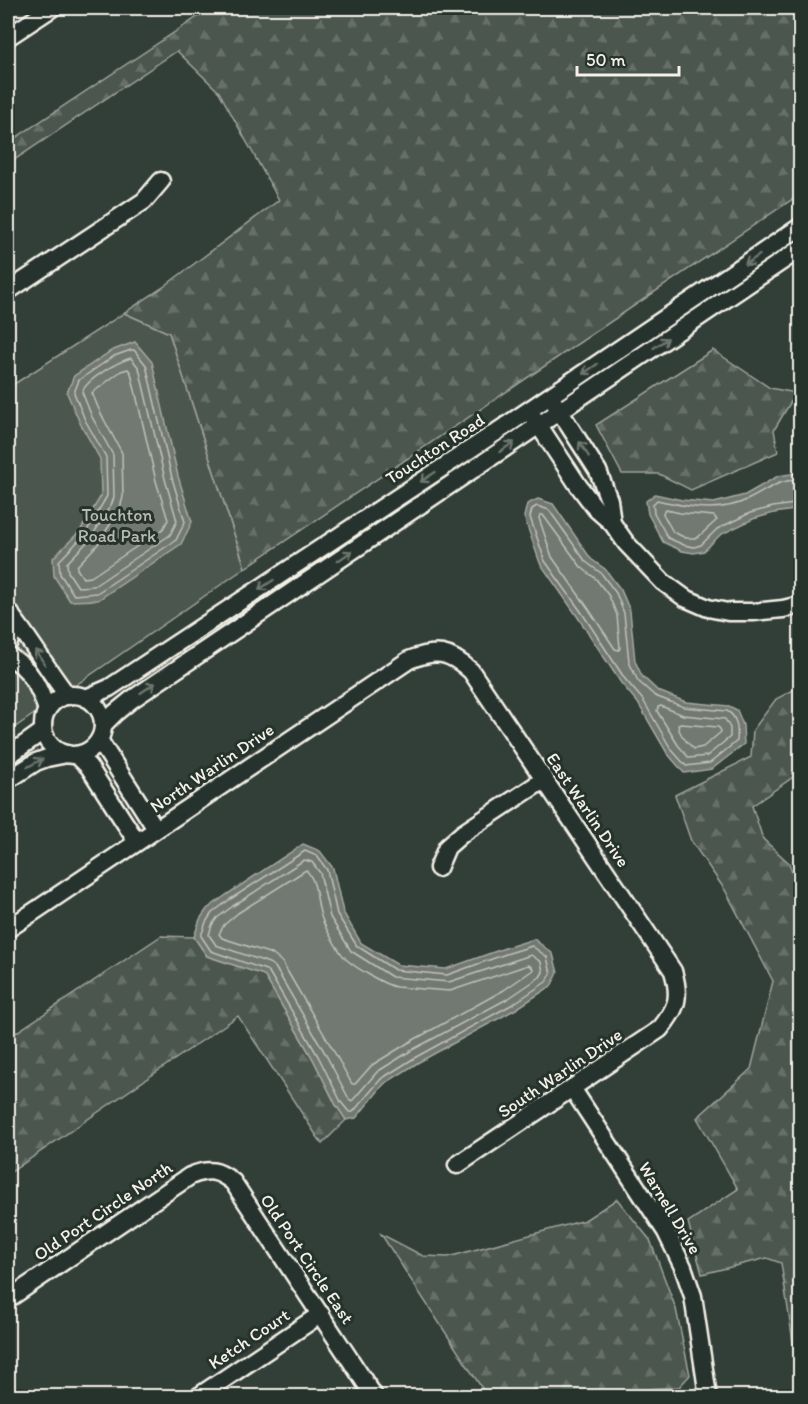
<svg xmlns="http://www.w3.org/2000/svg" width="808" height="1404" font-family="Itim,sans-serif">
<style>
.forest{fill:url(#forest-firs);stroke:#a0a49c;stroke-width:1.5}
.park{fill:#4c564f;stroke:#a0a49c;stroke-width:1.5}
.water{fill:#727972;stroke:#a6a9a1;stroke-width:1.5}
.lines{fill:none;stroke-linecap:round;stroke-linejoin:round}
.shore{stroke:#c0c1b9;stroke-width:1.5}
.minor-casing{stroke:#f4f1e8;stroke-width:21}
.minor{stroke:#26332d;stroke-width:16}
.oneway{stroke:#6e766e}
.labels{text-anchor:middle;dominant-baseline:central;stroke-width:6;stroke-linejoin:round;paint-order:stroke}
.street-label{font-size:18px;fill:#f4f1e8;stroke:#26332d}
.park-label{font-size:18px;fill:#b9bbb2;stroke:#26332d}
</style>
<defs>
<pattern id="forest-firs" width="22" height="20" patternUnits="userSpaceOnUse" patternTransform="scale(1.5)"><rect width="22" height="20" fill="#4c564f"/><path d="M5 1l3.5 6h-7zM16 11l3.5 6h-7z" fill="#666f68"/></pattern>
</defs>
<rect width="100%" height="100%" fill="#323e38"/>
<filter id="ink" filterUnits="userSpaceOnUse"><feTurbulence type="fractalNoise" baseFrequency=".0167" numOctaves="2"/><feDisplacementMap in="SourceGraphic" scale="12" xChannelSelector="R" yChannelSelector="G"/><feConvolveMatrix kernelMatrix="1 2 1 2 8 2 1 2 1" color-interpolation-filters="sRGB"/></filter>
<g filter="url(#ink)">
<!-- forest -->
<g class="forest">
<polygon points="211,8 800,8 800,194 245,568 169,333 124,313 162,288 279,200 219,92 177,51 8,164 8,143"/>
<polygon points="713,350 770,388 796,393 774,430 778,452 691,490 659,474 622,474 596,425"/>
<polygon points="797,688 800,690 800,772 752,806 763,839 789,863 793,876 800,882 800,1388 781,1263 767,1258 702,1274 688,1222 738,1189 697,1118 751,1069 773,981 725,890 691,841 675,795 751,757 753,730 776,699"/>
<polygon points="161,936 194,937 207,956 264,975 313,1059 336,1105 346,1120 322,1144 238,1016 8,1174 8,1038"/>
<polygon points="617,1199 650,1240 676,1309 690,1375 679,1387 544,1395 536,1389 520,1396 487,1396 381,1234 423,1256 448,1257 585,1220"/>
</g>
<!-- park -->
<polygon class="park" points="124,313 169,333 245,568 8,732 8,388"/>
<!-- water -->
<g class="water">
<polygon points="135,342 152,362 178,476 192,522 181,544 98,600 70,601 54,576 53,558 80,531 101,496 100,459 80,423 67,393 74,376 111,351"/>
<polygon points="797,473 800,475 800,509 774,513 753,519 720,535 704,551 694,553 682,551 663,542 648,514 646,501 655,494 682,500 714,503 745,495 778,476"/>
<polygon points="538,499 553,504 591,559 605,569 621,590 630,611 635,661 642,676 658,691 686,702 729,706 737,710 743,725 744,744 712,769 684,773 667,753 638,703 621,683 577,616 540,563 524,517 527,504"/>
<polygon points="303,844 320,851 333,868 343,912 361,943 398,965 446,969 505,948 534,939 553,954 558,973 551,986 516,1009 419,1062 384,1084 356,1118 346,1120 336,1105 313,1059 264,975 207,956 194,937 200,919 207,909 226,895"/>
</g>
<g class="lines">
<!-- shore -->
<g class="shore">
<polygon points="131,350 134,350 146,365 172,478 185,522 176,540 97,593 74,595 60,574 59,561 85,534 107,496 106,457 85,420 74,393 79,380 114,356"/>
<path d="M131 358 139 368 165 479 177 521 170 535 94 586 78 587 68 572 67 563 91 538 112 503 114 497 113 455 92 417 82 392C87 379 117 362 131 358Z"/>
<polygon points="128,369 131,373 156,481 168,520 163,529 91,577 83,578 77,569 77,566 98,544 120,508 123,497 122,453 100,412 92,393 121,371"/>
<path d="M800 480C778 479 768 490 749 499 719 514 688 507 657 500L653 504 654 513 668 538 684 545 694 547 701 545 717 529 750 513 773 507 800 503"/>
<path d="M537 506 549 510 586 562 601 573 616 593 624 613 629 662 638 681 655 696 684 707 727 711C738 717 738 730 737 741L710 763 686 766 671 749 643 700 625 679 582 613 545 561 530 517 532 509Z"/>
<polygon points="667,510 680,513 714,516 717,520 697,538 686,538 673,532 663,514 664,511"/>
<polygon points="543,515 581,567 596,579 609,596 617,615 620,648 619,650 615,649 588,608 552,557 539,518 540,515"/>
<polygon points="658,707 661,706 683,715 725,719 730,728 730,737 707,756 689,758 678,745 657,711"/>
<path d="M681 724 718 727 720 729 721 732 703 747 694 749C687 743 679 734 678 725Z"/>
<polygon points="305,851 317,856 327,870 337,914 357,946 395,970 447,975 506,954 532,946 547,957 551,974 546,982 513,1004 416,1057 381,1079 353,1112 349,1112 341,1102 318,1056 269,972 266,970 211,951 201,936 206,922 212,913 229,900"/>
<polygon points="304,860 312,862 320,873 330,917 351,951 392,977 449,982 531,955 541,962 543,972 540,977 509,998 412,1050 377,1072 353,1100 350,1101 325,1053 275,967 269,963 216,945 209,935 212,925 217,918 233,906"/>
<path d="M306 870C318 882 316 904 322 919 325 928 340 954 347 960 356 968 385 985 396 987L450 991 528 965 532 967 533 970 504 990 408 1043 372 1065 355 1084H352L332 1048 282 962 272 954 222 938 219 934 224 925 238 913Z"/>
</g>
<!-- minor casing -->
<g class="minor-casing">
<g id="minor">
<polyline points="8,37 52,8"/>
<polyline points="8,291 144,201 161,181"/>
<polyline points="555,404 598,471 609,500 612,523"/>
<polyline points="534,418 578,485 596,509 612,523 626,543 663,582 685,598 708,608 728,612 753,612 783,609 800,605"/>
<path d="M13 618C33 643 48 671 68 696"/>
<path d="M8 644C13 634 15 625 11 614"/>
<path d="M8 656C30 667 39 687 47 710"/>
<circle cx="73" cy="725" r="30"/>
<polyline points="86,698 109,688 504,427 800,227"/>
<polyline points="103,725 115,713 131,700 800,249"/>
<polyline points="99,740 156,829"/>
<polyline points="77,755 89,767 137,842"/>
<polyline points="8,756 43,731"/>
<polyline points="8,780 36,762 47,758 67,754"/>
<polyline points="438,868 447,847 463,833 545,779"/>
<path d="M8 929 409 660C436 649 449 651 471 671L673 971C681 998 677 1008 660 1029L457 1165"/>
<polyline points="572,1088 666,1232 683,1267 693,1296 708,1396"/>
<path d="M8 1299 190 1176C209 1168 218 1170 233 1182L374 1396"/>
<polyline points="199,1396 321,1314"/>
</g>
</g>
<!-- minor -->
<use href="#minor" class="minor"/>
</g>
<!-- one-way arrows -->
<defs><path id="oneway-shaft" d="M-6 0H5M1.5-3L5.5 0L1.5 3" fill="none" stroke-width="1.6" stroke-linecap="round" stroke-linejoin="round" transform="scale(1.5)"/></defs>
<g class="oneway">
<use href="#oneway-shaft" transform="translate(752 260) rotate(146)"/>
<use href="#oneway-shaft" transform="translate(661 343) rotate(-34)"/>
<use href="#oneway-shaft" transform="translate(590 369) rotate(146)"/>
<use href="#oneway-shaft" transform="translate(507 447) rotate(-34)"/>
<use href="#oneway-shaft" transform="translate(584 449) rotate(-123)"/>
<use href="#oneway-shaft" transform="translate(428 477) rotate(147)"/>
<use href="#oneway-shaft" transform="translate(345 556) rotate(-34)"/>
<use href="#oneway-shaft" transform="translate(266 585) rotate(147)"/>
<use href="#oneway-shaft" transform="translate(40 657) rotate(-123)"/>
<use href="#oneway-shaft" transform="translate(148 688) rotate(-34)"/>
<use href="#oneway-shaft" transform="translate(35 763) rotate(-28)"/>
</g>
</g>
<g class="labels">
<!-- street labels -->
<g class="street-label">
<text transform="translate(435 449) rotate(-33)">Touchton Road</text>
<text transform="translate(212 768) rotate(-34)">North Warlin Drive</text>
<text transform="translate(588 810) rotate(56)">East Warlin Drive</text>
<text transform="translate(560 1073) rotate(-34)">South Warlin Drive</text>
<text transform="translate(670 1208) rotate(59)">Warnell Drive</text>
<text transform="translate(103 1211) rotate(-34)">Old Port Circle North</text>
<text transform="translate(307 1259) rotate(56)">Old Port Circle East</text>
<text transform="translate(249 1339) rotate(-34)">Ketch Court</text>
</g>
<!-- park labels -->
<g class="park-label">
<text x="117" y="515">Touchton<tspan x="117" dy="21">Road Park</tspan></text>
</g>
</g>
<!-- margin -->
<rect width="808" height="1404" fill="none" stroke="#26332d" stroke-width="30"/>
<rect x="15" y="15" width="778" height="1374" fill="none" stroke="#f4f1e8" stroke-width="2" filter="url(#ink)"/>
<!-- scale -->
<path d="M577 66v9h102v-9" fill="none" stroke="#f4f1e8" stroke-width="3"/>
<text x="586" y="66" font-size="18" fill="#f4f1e8" stroke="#26332d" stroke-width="4.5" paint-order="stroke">50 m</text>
</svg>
